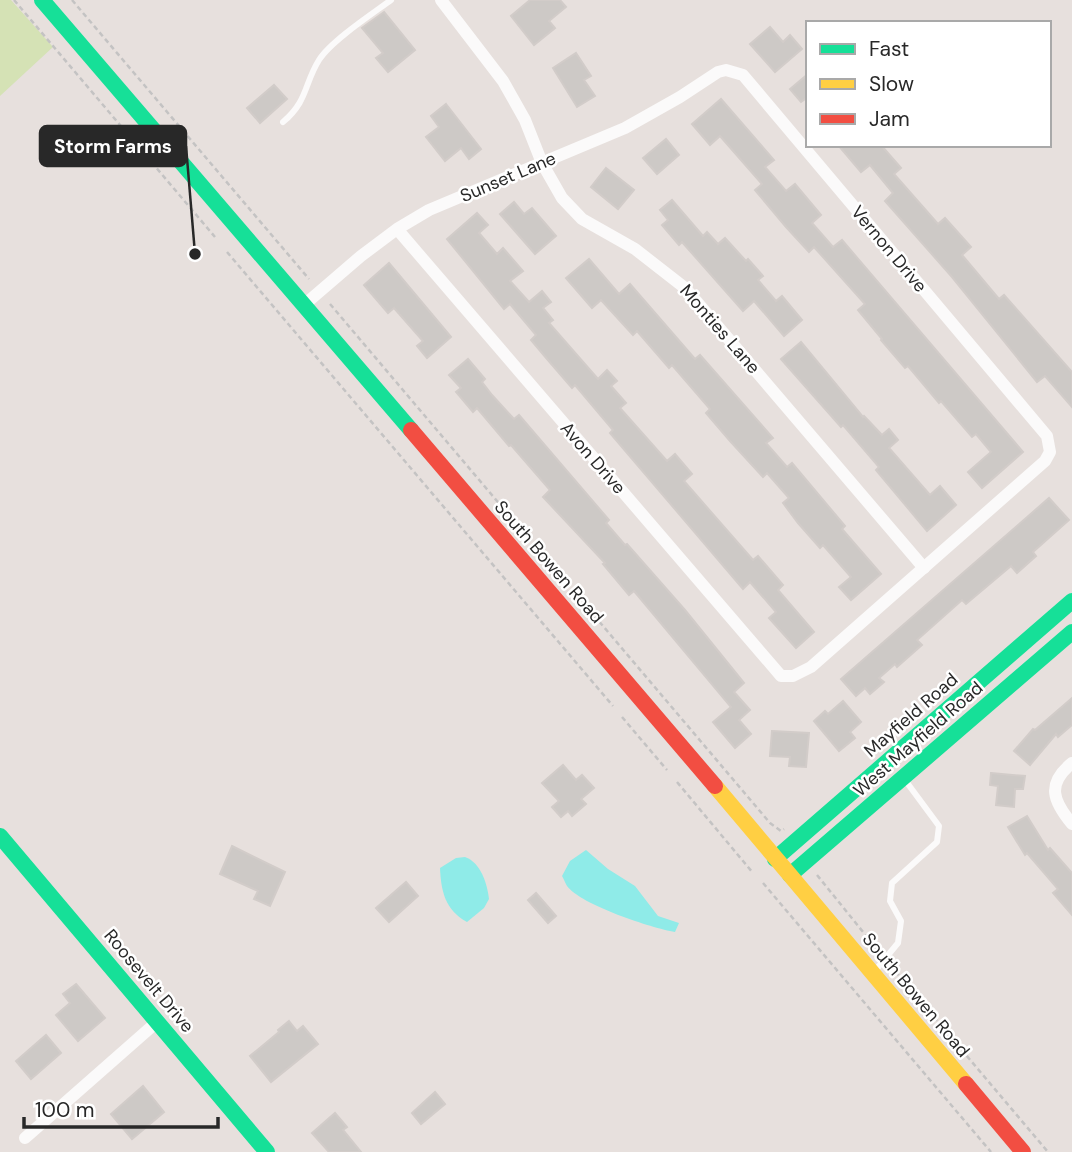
<svg xmlns="http://www.w3.org/2000/svg" width="1072" height="1152" font-family="'DM Sans',sans-serif">
<style>
.green{fill:#d5e2b5}
.water{fill:#8febe8}
.building{fill:#cdc9c6;stroke:#d2ccc9;stroke-width:2}
.lines{fill:none;stroke-linecap:round;stroke-linejoin:round}
.path{stroke:#c4c3c3;stroke-width:2.5;stroke-dasharray:5 3.5;stroke-linecap:butt}
.lane{stroke:#fbfafa;stroke-width:6}
.street{stroke:#fbfafa;stroke-width:12}
.fast{stroke:#16e098;stroke-width:16}
.slow{stroke:#ffcf43;stroke-width:16}
.jam{stroke:#f24e42;stroke-width:16}
.labels{text-anchor:middle;dominant-baseline:central;stroke-width:5;stroke-linejoin:round;paint-order:stroke}
.street-label{font-size:18px;fill:#282828;stroke:#fff}
.leader{fill:none;stroke:#282828;stroke-width:2.5}
.callout-dot{fill:#282828;stroke:#fff;stroke-width:2.5}
.callout{fill:#282828;stroke:#282828;stroke-width:2.5}
.callout-label{font-size:19px;text-anchor:middle;font-weight:bold;fill:#fff}
</style>
<rect width="100%" height="100%" fill="#e7e0dd"/>
<!-- green -->
<polygon class="green" points="0,0 11,0 53,47 0,96"/>
<!-- water -->
<g class="water">
<path d="M586 850 608 869 635 886 658 916 679 923 675 932C652 928 581 905 567 886 565 883 564 879 562 876L570 861Z"/>
<path d="M465 857C481 863 487 883 489 899L484 908 467 922C445 910 441 891 440 868L456 858Z"/>
</g>
<!-- building -->
<g class="building">
<polygon points="530,0 560,0 566,7 549,21 555,28 534,45 511,16"/>
<polygon points="384,12 415,50 388,72 376,58 383,53 362,28"/>
<polygon points="770,27 783,42 790,35 802,49 775,72 750,44"/>
<polygon points="576,53 591,76 584,80 595,96 577,107 553,68"/>
<polygon points="808,74 808,97 801,102 790,89"/>
<polygon points="274,85 287,99 260,123 247,108"/>
<polygon points="721,99 774,160 765,167 786,191 795,184 821,215 812,223 833,247 842,240 1023,452 982,488 968,472 991,452 976,434 972,437 941,401 939,403 908,366 905,368 881,340 882,339 858,310 865,304 814,247 809,252 786,227 755,190 762,184 720,136 710,145 692,124"/>
<polygon points="446,104 481,149 469,159 461,148 445,161 426,137 439,127 431,116"/>
<polygon points="666,139 679,155 657,174 643,158"/>
<polygon points="838,145 881,145 901,168 894,174 938,224 945,218 971,247 962,255 999,299 1004,295 1072,372 1072,407 1045,376 1037,382 952,277 885,201 893,193 870,165 861,172"/>
<polygon points="606,168 634,190 618,209 591,187"/>
<polygon points="672,200 703,236 707,232 718,244 725,238 746,261 748,259 763,276 758,280 776,301 782,296 802,320 784,336 754,301 743,311 682,242 679,245 662,225 668,220 660,210"/>
<polygon points="514,202 524,214 532,208 556,236 535,254 500,214"/>
<polygon points="477,213 488,225 479,233 497,254 503,248 523,271 510,281 529,302 542,291 551,302 543,308 553,320 549,323 598,379 607,370 617,381 611,386 626,403 620,408 667,461 675,454 692,474 684,481 753,560 758,556 783,585 778,590 814,632 796,648 769,618 776,612 750,582 743,589 610,433 613,430 575,385 572,388 547,359 531,340 536,335 510,304 504,309 447,239"/>
<polygon points="589,259 619,294 630,284 695,359 700,355 773,438 766,443 787,467 792,463 845,526 842,529 881,574 851,600 839,587 851,577 823,545 820,548 798,523 783,503 789,498 767,473 763,477 730,441 706,413 710,409 672,365 669,368 637,331 633,335 601,300 592,308 566,278"/>
<polygon points="389,263 451,337 427,358 417,346 423,341 394,308 388,313 364,285"/>
<polygon points="801,342 863,417 864,416 882,435 889,429 898,440 889,448 930,495 940,486 956,505 927,531 876,470 879,467 843,425 841,427 781,359"/>
<polygon points="468,359 485,379 482,382 492,395 514,419 519,415 609,520 606,523 625,545 627,544 685,610 744,683 734,692 750,710 739,720 751,734 735,748 713,722 731,707 634,591 629,595 603,564 605,563 543,497 550,490 511,445 509,446 477,408 473,412 456,392 461,388 449,375"/>
<polygon points="1049,498 1069,520 1033,552 1036,556 1017,573 1011,566 966,604 962,600 917,640 922,645 897,667 895,664 879,678 884,682 870,694 865,688 856,696 841,679"/>
<polygon points="1072,698 1072,725 1058,737 1056,734 1030,765 1014,751 1033,729 1035,730"/>
<polygon points="843,701 861,722 850,732 855,738 839,751 814,721 825,711 828,714"/>
<polygon points="772,731 809,733 806,767 789,766 790,757 770,756"/>
<polygon points="563,765 576,780 582,775 594,788 581,799 586,804 572,816 568,811 561,817 552,807 559,801 542,783"/>
<polygon points="991,773 1025,776 1023,789 1015,789 1014,807 996,805 998,786 990,785"/>
<polygon points="1027,816 1048,850 1050,848 1072,873 1072,915 1053,893 1058,889 1027,853 1025,855 1008,827"/>
<polygon points="232,846 285,872 270,906 254,899 258,891 220,874"/>
<polygon points="406,882 418,896 389,922 376,908"/>
<polygon points="536,893 556,916 548,923 528,900"/>
<polygon points="76,984 105,1018 78,1041 56,1015 70,1003 63,994"/>
<polygon points="289,1021 297,1031 303,1026 318,1044 271,1082 250,1056 279,1032 278,1030"/>
<polygon points="46,1035 61,1053 31,1079 16,1061"/>
<polygon points="143,1086 164,1112 132,1139 111,1114"/>
<polygon points="435,1092 445,1104 421,1124 412,1113"/>
<polygon points="335,1113 347,1127 343,1130 361,1152 329,1152 312,1133"/>
</g>
<g class="lines">
<!-- path -->
<g class="path">
<polyline points="14,0 215,237"/>
<polyline points="72,0 309,279"/>
<polyline points="227,252 613,706"/>
<polyline points="330,304 770,823 781,831 784,829"/>
<polyline points="622,717 667,770"/>
<polyline points="677,782 753,873"/>
<polyline points="817,875 876,948"/>
<polyline points="763,883 991,1152"/>
<polyline points="890,965 1048,1152"/>
</g>
<!-- lane -->
<g class="lane">
<path d="M283 122C308 101 304 84 319 60 331 41 372 14 391 0"/>
<polyline points="874,972 898,943 901,921 890,901 892,883 937,842 939,826 905,780"/>
</g>
<!-- street -->
<g class="street">
<polyline points="441,0 503,81 525,120 542,163 562,198 582,219 635,249 685,288 924,568"/>
<polyline points="304,305 361,256 397,229 429,210 625,128 680,97 718,72 726,70 743,75 1047,436 1050,452 1045,461 811,667 793,676 781,676 397,229"/>
<path d="M1072 763C1046 784 1053 801 1072 824"/>
<polyline points="25,1138 158,1021"/>
</g>
<!-- fast -->
<g class="fast">
<polyline points="42,0 411,430"/>
<polyline points="0,836 267,1152"/>
<polyline points="775,859 1072,601"/>
<polyline points="790,875 1072,632"/>
</g>
<!-- slow -->
<polyline class="slow" points="715,786 966,1084"/>
<!-- jam -->
<g class="jam">
<polyline points="411,430 715,786"/>
<polyline points="966,1084 1023,1152"/>
</g>
</g>
<g class="labels">
<!-- street labels -->
<g class="street-label">
<text transform="translate(508 177) rotate(-23)">Sunset Lane</text>
<text transform="translate(889 249) rotate(50)">Vernon Drive</text>
<text transform="translate(720 329) rotate(49)">Monties Lane</text>
<text transform="translate(593 458) rotate(49)">Avon Drive</text>
<text transform="translate(549 562) rotate(49)">South Bowen Road</text>
<text transform="translate(911 715) rotate(-41)">Mayfield Road</text>
<text transform="translate(918 739) rotate(-41)">West Mayfield Road</text>
<text transform="translate(149 981) rotate(50)">Roosevelt Drive</text>
<text transform="translate(916 995) rotate(50)">South Bowen Road</text>
</g>
</g>
<!-- callouts -->
<path class="leader" d="M195 254L186 146"/>
<circle class="callout-dot" cx="195" cy="254" r="7"/>
<rect class="callout" x="40" y="126" width="146" height="40" rx="7"/>
<g class="callout-label">
<text x="113" y="153">Storm Farms</text>
</g>
<!-- legend -->
<rect x="806" y="21" width="245" height="126" fill="#ffffff" stroke="#a9a9a9" stroke-width="2"/>
<rect x="820" y="44" width="35" height="10" fill="#16e098" stroke="#a9a9a9" stroke-width="2"/>
<text x="869" y="56" font-size="21" fill="#282828">Fast</text>
<rect x="820" y="79" width="35" height="10" fill="#ffcf43" stroke="#a9a9a9" stroke-width="2"/>
<text x="869" y="91" font-size="21" fill="#282828">Slow</text>
<rect x="820" y="114" width="35" height="10" fill="#f24e42" stroke="#a9a9a9" stroke-width="2"/>
<text x="869" y="126" font-size="21" fill="#282828">Jam</text>
<!-- scale -->
<path d="M24 1117v10h194v-10" fill="none" stroke="#282828" stroke-width="3.5"/>
<text x="35" y="1117" font-size="21" fill="#282828" stroke="#ffffff" stroke-width="5" paint-order="stroke">100 m</text>
</svg>
